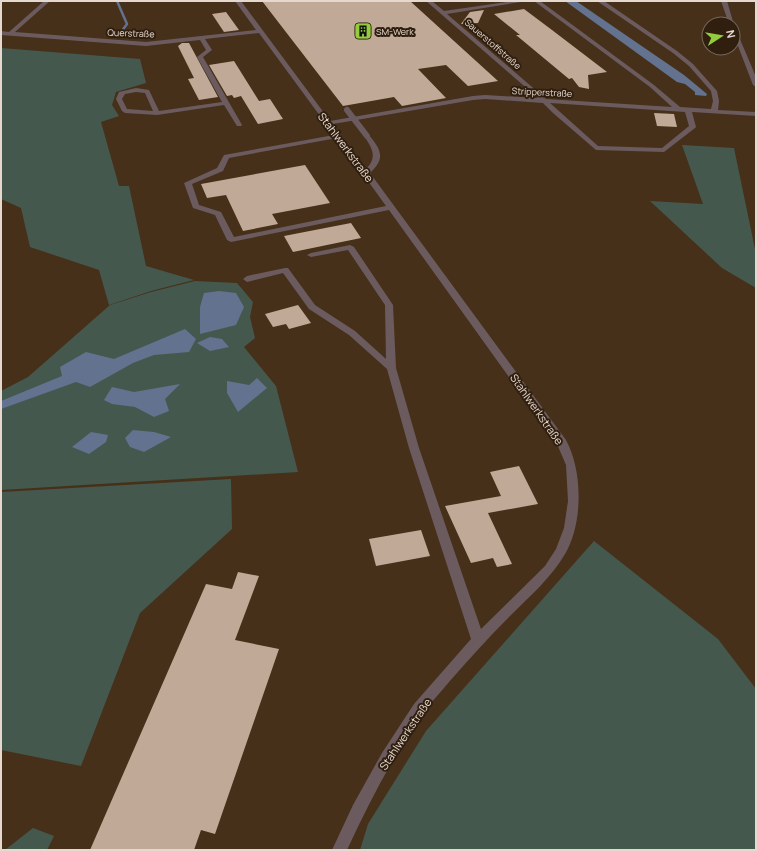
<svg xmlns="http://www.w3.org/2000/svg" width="757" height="851" font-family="Manrope,sans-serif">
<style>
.built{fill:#46301a;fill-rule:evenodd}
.green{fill:#45584d}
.water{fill:#63728e}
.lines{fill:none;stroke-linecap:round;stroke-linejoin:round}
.stream{stroke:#63728e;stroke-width:2.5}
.building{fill:#c0aa97}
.minor{fill:#6b5b5f;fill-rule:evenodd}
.minor-bridge{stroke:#6b5b5f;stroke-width:6}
.labels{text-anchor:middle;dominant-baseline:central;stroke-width:4;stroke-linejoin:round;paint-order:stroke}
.far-poi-label{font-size:9px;fill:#e5d9cf;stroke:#301f0f;text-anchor:start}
.far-street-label{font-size:9px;fill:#e5d9cf;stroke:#301f0f}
.street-label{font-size:11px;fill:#e5d9cf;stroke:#301f0f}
</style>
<rect width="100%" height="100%" fill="#3a2919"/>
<!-- built -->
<path class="built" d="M1 1H756V850H1ZM709 24H733V48H709Z"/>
<!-- green -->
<g class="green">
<polygon points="1,48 140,59 146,83 116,92 112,105 119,116 101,122 119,186 129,186 146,266 194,280 151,291 109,305 99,270 30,247 21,208 1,199"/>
<polygon points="682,145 734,148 756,254 756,288 722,268 650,201 703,204"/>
<polygon points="195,281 237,283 253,302 250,317 255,338 244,347 276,386 298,472 1,490 1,391 28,377 110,305 151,292"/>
<polygon points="231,479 232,529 140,613 81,766 1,750 1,492"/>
<polygon points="594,541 718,639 756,689 756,850 360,850 368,824 426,731"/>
<polygon points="33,828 54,836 47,850 5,850"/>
</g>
<!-- water -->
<g class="water">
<polygon points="565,1 576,1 684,75 707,94 706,96 695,95 695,92 685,84 677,82"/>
<polygon points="219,291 236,293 244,307 236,325 200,334 200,307 204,293"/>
<polygon points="185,329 196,339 189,352 154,355 133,363 90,387 76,382 1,409 1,401 62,376 60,367 86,352 114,359"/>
<polygon points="210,337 222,339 229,347 210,351 197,343"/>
<polygon points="257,378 267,388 238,412 227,393 227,381 249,385"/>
<polygon points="180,384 165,399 169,411 154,417 135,407 112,404 104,400 112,387 134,392"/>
<polygon points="133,430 154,432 171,437 144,452 130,447 125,438"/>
<polygon points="91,432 108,435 106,442 89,454 72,447"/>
</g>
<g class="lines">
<!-- stream -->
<polyline class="stream" points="117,1 127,24 119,35"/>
</g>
<!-- building -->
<g class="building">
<polygon points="262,1 410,1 498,81 468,86 446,65 418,69 446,98 402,106 394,97 343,106"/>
<polygon points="524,9 552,30 607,72 588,75 589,89 579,87 572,78 569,79 516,35 520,35 494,14"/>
<polygon points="484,10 478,23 461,24 470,12"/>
<polygon points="226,12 239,30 224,32 212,14"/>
<polygon points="182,43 189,43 218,97 199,100 188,79 194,78 178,46"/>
<polygon points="234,61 259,101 270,99 283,119 258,124 241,96 234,98 232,95 227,96 209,65"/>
<polygon points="654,113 674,114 677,127 657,126"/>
<polygon points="305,165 330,203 272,214 278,224 243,231 226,195 207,198 201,184"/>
<polygon points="351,223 361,238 293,252 284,236"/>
<polygon points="298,305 311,323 289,329 286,324 273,327 265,314"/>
<polygon points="519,466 538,504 488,513 512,564 497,567 493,558 471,563 445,506 501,496 490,472"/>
<polygon points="421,530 430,556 376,566 369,539"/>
<polygon points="238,572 259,576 235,640 279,649 215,834 201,830 194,850 90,850 206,584 232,589"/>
</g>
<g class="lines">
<!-- minor -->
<g class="minor">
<path d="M44 1H50L15 32 146 42 256 30 235 1H241L330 121 473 96 485 95 538 98 426 1H432L444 11 513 1H527L447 14 546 99 672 107 650 87 534 1H540L654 85 680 107 711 109 713 101 711 91 689 66 673 53 597 1H604L677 51 693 64 717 91 719 101 718 110 756 112V116L692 112 696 127 695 128 664 152 596 150 553 113 543 103 485 99 473 100 333 124 366 169C378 157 372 148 364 136L369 135C381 150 386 158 370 173L566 440C583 471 583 524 565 554 551 578 530 596 511 615 489 637 469 659 449 682 441 692 431 702 424 712 393 755 369 803 347 850H332L353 805 382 753 414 704 471 639 409 448 387 369 349 335 309 309 283 273 247 282 243 279 247 276 285 268H288L315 305 355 331 386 359 385 305 348 250 311 257 307 255 311 253 350 245 354 247 393 305 396 368 419 448 481 629 545 566 556 549 564 528 568 501 566 465 557 444 389 210 231 242 227 240 215 215 193 208 184 183 217 168 224 155 334 135 259 33 205 39 212 50 203 57 242 125 241 126H237L224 105 157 115 125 113 122 111 116 99 119 92 136 88 149 90 159 111 222 102 197 57 206 50 200 40 146 46 1 35V31L9 32ZM136 92 145 93 153 111 127 109 122 99 125 94ZM550 103 685 112 689 126 662 148 598 146ZM337 138 386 206 234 237 221 212 199 205 192 184 223 171 229 158Z"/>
<polygon points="721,1 727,1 734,25 756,77 756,87 753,85 733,33 733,24 729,24"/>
</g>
<!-- minor-bridge -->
<polyline class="minor-bridge" points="347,110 367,136"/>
</g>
<!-- icons -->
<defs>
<g id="building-square" transform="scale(0.9)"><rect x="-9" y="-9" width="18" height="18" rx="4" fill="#93cd3d" stroke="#301f0f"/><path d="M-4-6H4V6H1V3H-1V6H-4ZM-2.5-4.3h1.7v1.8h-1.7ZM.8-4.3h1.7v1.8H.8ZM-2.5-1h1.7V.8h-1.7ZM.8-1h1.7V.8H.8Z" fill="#111"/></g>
</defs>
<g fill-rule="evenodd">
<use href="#building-square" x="363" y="31"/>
</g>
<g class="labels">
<!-- far-poi labels -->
<g class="far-poi-label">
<text x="376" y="31">SM-Werk</text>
</g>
<!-- far-street labels -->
<g class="far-street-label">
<text transform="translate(131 33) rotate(2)">Querstraße</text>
<text transform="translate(493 44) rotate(41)">Sauerstoffstraße</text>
<text transform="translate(542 92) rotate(3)">Stripperstraße</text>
</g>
<!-- street labels -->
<g class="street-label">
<text transform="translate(346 147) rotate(53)">Stahlwerkstraße</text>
<text transform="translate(537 409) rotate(55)">Stahlwerkstraße</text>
<text transform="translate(405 734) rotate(-56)">Stahlwerkstraße</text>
</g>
</g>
<!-- border -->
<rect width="757" height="851" fill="none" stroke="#e5d9cf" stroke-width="4"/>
<!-- north arrow -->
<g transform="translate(721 36) rotate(78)"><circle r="19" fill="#301f0f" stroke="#78695c"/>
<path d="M0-3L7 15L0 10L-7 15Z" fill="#93cd3d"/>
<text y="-6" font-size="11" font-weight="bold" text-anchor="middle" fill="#e5d9cf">N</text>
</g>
</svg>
